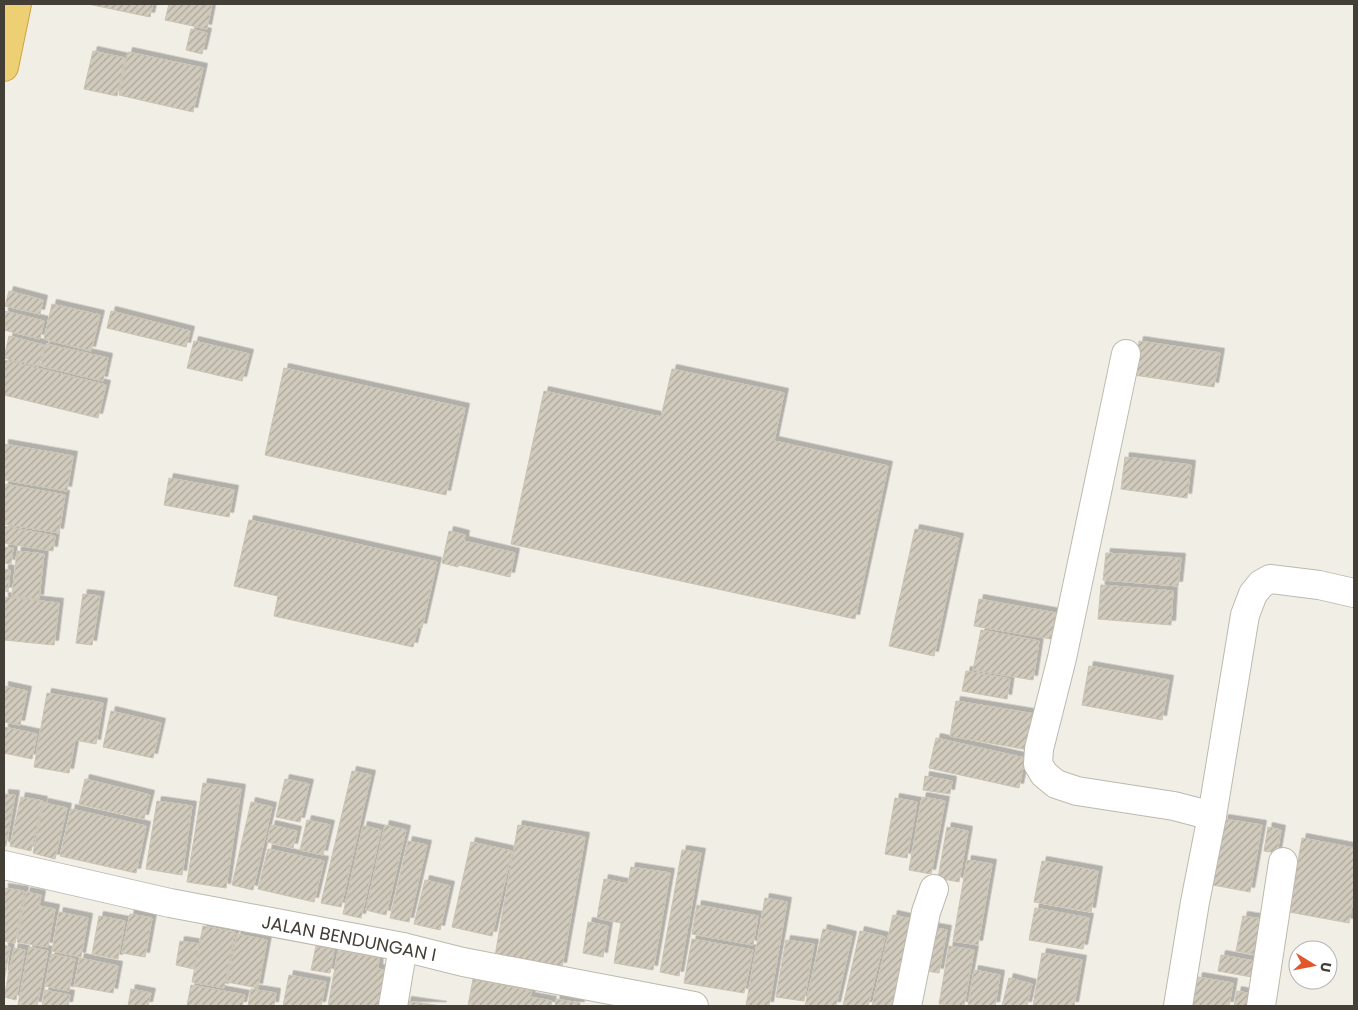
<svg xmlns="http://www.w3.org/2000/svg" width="1358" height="1010" font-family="Poppins,sans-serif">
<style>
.building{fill:url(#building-hatch);stroke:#cbc3b1;filter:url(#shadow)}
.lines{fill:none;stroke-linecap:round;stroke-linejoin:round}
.minor-casing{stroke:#beb9ad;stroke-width:30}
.highway-casing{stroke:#cba546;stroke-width:30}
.minor{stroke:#fff;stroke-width:28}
.highway{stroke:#edcf74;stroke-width:28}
.labels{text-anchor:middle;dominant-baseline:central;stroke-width:4;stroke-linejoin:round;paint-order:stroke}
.street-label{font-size:18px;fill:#433f36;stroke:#fff}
</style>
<defs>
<pattern id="building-hatch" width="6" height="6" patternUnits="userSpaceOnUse" patternTransform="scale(1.25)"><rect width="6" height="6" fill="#d1cbbd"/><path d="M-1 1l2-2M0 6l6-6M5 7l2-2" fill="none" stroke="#aba69a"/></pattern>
<filter id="shadow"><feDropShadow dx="4.5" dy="-4.5" stdDeviation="0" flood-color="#0004"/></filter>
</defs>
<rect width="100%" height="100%" fill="#f1eee6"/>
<!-- building -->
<g class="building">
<polygon points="88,4 153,4 150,17"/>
<polygon points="169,4 212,4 207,29 165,20"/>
<polygon points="191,29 207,33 202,54 186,50"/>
<polygon points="93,51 125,58 117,96 84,89"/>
<polygon points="128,52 203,68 193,112 119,95"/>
<polygon points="9,291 43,300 40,314 5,306"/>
<polygon points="52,304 100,315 91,351 44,339"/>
<polygon points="4,311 44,321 40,339 4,330"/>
<polygon points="111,311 190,331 186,347 107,328"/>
<polygon points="9,336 44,345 39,366 4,358"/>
<polygon points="194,341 249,354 242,381 187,368"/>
<polygon points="1139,341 1220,353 1214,387 1134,375"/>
<polygon points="46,344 108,358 103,381 41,366"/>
<polygon points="4,360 106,385 98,418 4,395"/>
<polygon points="284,368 465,408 446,495 265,455"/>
<polygon points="672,369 784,393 774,441 888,466 855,619 511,544 544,391 661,417"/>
<polygon points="4,444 73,456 67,491 4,480"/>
<polygon points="1125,457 1191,465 1187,498 1121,489"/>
<polygon points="169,478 234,490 229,517 164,505"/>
<polygon points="4,484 65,495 59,533 4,524"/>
<polygon points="249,520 437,562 422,628 418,627 413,647 274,616 278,596 234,586"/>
<polygon points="4,526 55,536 53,551 4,543"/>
<polygon points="915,529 959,538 934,656 889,646"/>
<polygon points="449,531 465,535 464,541 515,553 510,577 459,565 458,567 442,563"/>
<polygon points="4,547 13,548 11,564 4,563"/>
<polygon points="17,551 44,554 39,599 12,596"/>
<polygon points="1106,553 1181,558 1178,586 1103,580"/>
<polygon points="4,569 10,570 8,592 4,591"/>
<polygon points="1101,585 1173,591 1171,625 1098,619"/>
<polygon points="83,594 100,596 92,645 76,643"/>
<polygon points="4,597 59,603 54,645 4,640"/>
<polygon points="979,599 1056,613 1051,639 974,626"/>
<polygon points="981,630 1039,641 1033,680 973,670"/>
<polygon points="1089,666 1169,680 1162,720 1082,705"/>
<polygon points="966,671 1010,679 1007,699 962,691"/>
<polygon points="4,686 27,691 20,725 4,722"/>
<polygon points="47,693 103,703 96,744 75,740 69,773 34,767"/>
<polygon points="956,701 1035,714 1029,750 950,736"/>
<polygon points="111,711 161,723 153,758 103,747"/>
<polygon points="4,727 37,734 32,759 4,753"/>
<polygon points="936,738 1025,758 1019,788 929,768"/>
<polygon points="352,771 371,775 341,907 321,903"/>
<polygon points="925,776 952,781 950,794 923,790"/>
<polygon points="85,779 150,795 144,819 79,804"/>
<polygon points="285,779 309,784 300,822 276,817"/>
<polygon points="203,783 241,789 226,888 187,882"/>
<polygon points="4,794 15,795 6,846 4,846"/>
<polygon points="21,797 43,801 31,851 10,846"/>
<polygon points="922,797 945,801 931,874 909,870"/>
<polygon points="895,798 917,802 907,858 885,854"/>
<polygon points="157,801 192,806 182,875 146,869"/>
<polygon points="251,802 272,807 253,890 232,885"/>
<polygon points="44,803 67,808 55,859 33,853"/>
<polygon points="71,809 146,826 136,873 60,856"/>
<polygon points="1224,819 1262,825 1250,892 1213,885"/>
<polygon points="307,820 330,825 323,855 300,850"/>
<polygon points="271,825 297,831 293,848 267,842"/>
<polygon points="385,825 406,830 386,915 366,910"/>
<polygon points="518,825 585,837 562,967 495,956"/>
<polygon points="363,826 381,830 361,918 343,914"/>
<polygon points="947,827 968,831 959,882 938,878"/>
<polygon points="1268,827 1281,830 1277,853 1264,851"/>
<polygon points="1302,838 1354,848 1354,894 1349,923 1289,912"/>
<polygon points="408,841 427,845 409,922 390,918"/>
<polygon points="471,842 512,851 492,936 452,927"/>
<polygon points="268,849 324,861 314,902 258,889"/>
<polygon points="682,850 701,853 679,976 660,972"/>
<polygon points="967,860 992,864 978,945 953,941"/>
<polygon points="1042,861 1098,871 1091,912 1034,902"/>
<polygon points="631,867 670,873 653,970 614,963 621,923 597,918 604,879 628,884"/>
<polygon points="425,880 450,886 440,930 414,924"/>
<polygon points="4,888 24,891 15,943 4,941"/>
<polygon points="26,892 41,895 39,906 55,909 48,947 17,942"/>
<polygon points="765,898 787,902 769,1006 746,1006"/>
<polygon points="697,905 758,916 753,945 692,934"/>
<polygon points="1035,908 1089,918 1083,949 1029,940"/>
<polygon points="59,912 88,918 81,957 52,951"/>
<polygon points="130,914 152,918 145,957 122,953"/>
<polygon points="893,915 916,920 896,1006 872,1006"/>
<polygon points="99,916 125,921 118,959 92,954"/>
<polygon points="1243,916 1268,920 1262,956 1236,951"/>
<polygon points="588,922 608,926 603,957 583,953"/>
<polygon points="203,926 235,932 224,988 192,982"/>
<polygon points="929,927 947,930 939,973 921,970"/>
<polygon points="823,929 852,936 836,1006 805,1006"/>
<polygon points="860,931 885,937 868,1006 843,1006"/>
<polygon points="237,934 267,940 258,988 227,982"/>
<polygon points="692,939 753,950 744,993 684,983"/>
<polygon points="786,940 814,944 804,1001 776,997"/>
<polygon points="180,941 199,944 194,969 176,965"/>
<polygon points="4,945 10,947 4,982"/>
<polygon points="316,946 334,950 330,973 311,970"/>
<polygon points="949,946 974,950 964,1006 939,1004"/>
<polygon points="29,947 48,951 37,1006 18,1005"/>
<polygon points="14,948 25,950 16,1000 4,997"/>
<polygon points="338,951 379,958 378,969 396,972 390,1006 328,1006"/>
<polygon points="1042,953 1082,960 1074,1006 1033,1006"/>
<polygon points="51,954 75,959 69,991 45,986"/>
<polygon points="1221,955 1260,962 1257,978 1218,971"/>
<polygon points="80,958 118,966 113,993 74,986"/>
<polygon points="974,970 1000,975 995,1006 968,1006"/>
<polygon points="289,975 326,982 321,1006 283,1006"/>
<polygon points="1198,977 1233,983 1229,1006 1193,1006"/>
<polygon points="1009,978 1032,984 1027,1006 1002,1006"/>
<polygon points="473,979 532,991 530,997 552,1001 551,1006 468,1006"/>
<polygon points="191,985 245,995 242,1006 187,1006"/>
<polygon points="131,989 151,993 148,1006 128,1006"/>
<polygon points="251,989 276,993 274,1006 248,1006"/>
<polygon points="45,990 70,995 68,1006 42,1006"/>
<polygon points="1237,991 1251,994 1249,1006 1234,1006"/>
<polygon points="556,999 580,1003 580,1006 555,1006"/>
<polygon points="407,1001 442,1006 406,1006"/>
</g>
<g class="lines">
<!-- minor casing -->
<g class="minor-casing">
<g id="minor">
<polyline points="1126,354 1062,658 1039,749 1038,764 1044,774 1056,784 1077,791 1174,806 1212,816 1195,902 1178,1006"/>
<polyline points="1212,816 1245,615 1253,594 1261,584 1270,579 1319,585 1354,593"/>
<polyline points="4,865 170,903 403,947 463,962 694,1006"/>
<polyline points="393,1006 403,947"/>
<polyline points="907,1006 926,912 934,889"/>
<polyline points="1261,1006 1283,862"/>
</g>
</g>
<!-- highway casing -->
<g class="highway-casing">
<polyline id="highway" points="4,67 17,4"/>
</g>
<!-- minor -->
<use href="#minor" class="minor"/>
<!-- highway -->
<use href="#highway" class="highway"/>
</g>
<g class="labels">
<!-- street labels -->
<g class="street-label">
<text transform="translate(349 938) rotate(11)">JALAN BENDUNGAN I</text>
</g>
</g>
<!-- border -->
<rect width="1358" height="1010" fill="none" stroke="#433f36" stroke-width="10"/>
<!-- north arrow -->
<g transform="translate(1313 965) rotate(100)"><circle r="24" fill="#ffffff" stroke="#b4b2af"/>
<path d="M0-4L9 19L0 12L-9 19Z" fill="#e2562c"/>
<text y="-8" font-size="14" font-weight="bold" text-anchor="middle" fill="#433f36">U</text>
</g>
</svg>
